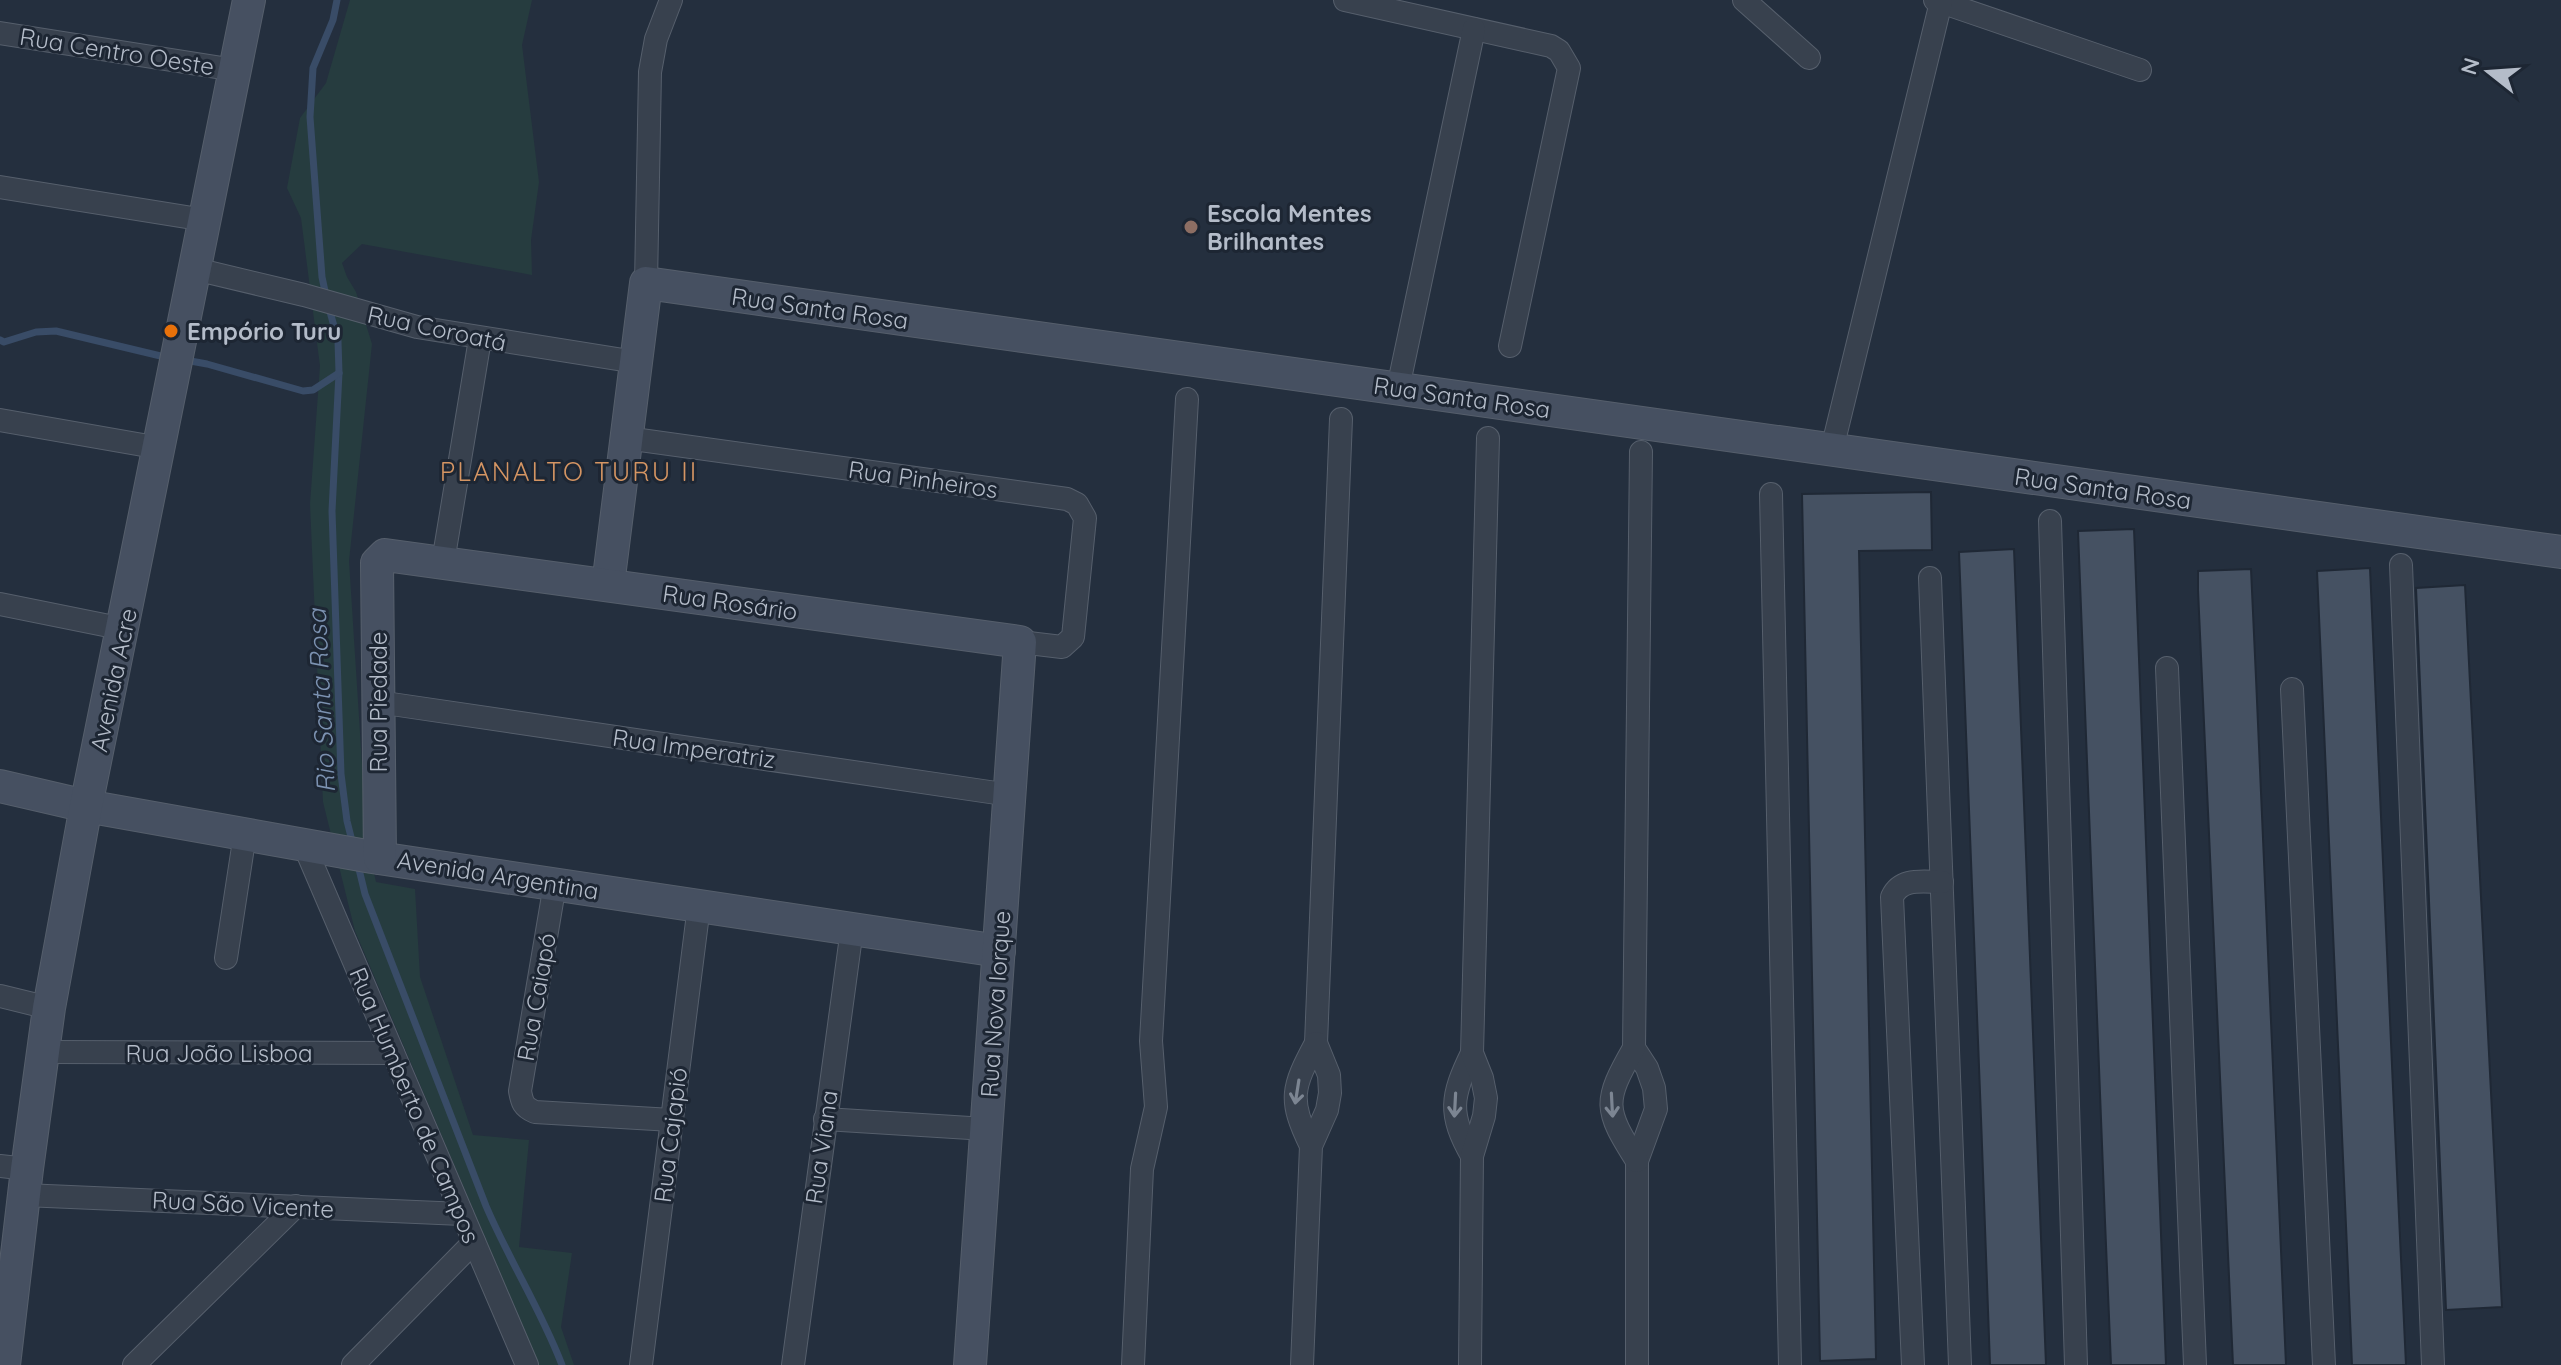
<svg xmlns="http://www.w3.org/2000/svg" width="2561" height="1365" font-family="Quicksand,sans-serif">
<style>
.green{fill:#263c3f}
.lines{fill:none;stroke-linecap:round;stroke-linejoin:round}
.stream{stroke:#394c67;stroke-width:7}
.building{fill:#455162;stroke:#1f2835;stroke-width:2}
.street-casing{stroke:#565f6c;stroke-width:24}
.secondary-casing{stroke:#565f6c;stroke-width:34}
.street{stroke:#38414e;stroke-width:22}
.secondary{stroke:#465061;stroke-width:32}
.oneway{stroke:#7c8592}
.education-dot{fill:#8d6e63;stroke:#1d2633;stroke-width:3}
.food-dot{fill:#e8710a;stroke:#1d2633;stroke-width:3}
.labels{text-anchor:middle;dominant-baseline:central;stroke-width:6;stroke-linejoin:round;paint-order:stroke}
.street-label{font-size:24px;fill:#b4bcc9;stroke:#1d2633}
.poi-label{font-size:24px;font-weight:bold;fill:#b4bcc9;stroke:#1d2633;text-anchor:start}
.neighbourhood-label{font-size:26px;letter-spacing:2px;fill:#d59563;stroke:#1d2633}
.water-label{font-size:26px;font-style:italic;fill:#7c92b1;stroke:#1d2633}
</style>
<rect width="100%" height="100%" fill="#242f3e"/>
<!-- green -->
<polygon class="green" points="350,0 532,0 522,45 539,182 531,240 532,275 362,244 342,263 347,277 356,292 372,344 349,561 367,842 376,882 415,889 420,977 473,1135 529,1140 519,1247 572,1253 561,1327 574,1365 539,1365 355,931 323,802 310,504 320,366 301,218 287,188 300,118 326,83"/>
<g class="lines">
<!-- stream -->
<g class="stream">
<polyline points="326,296 322,277 310,117 313,68 333,20 337,0"/>
<polyline points="329,308 338,341 339,373 332,511 341,774 347,821 353,845"/>
<polyline points="0,340 4,342 36,332 56,331 169,358"/>
<polyline points="185,360 207,364 303,391 313,390 339,373"/>
<path d="M358 865 365 894 486 1206C509 1260 541 1310 562 1365"/>
</g>
</g>
<!-- building -->
<g class="building">
<polygon points="1931,492 1932,550 1859,551 1876,1359 1820,1361 1802,494"/>
<polygon points="2134,529 2135,554 2166,1365 2111,1365 2105,1221 2078,531"/>
<polygon points="2014,549 2041,1238 2046,1365 1990,1365 1981,1118 1959,552"/>
<polygon points="2370,568 2393,1088 2406,1365 2352,1365 2348,1271 2317,571"/>
<polygon points="2251,569 2256,678 2286,1365 2233,1365 2198,590 2198,571"/>
<polygon points="2465,585 2502,1307 2446,1310 2416,588"/>
</g>
<g class="lines">
<!-- street casing -->
<g class="street-casing">
<g id="street">
<polyline points="1345,0 1551,46 1559,51 1569,68 1510,346"/>
<polyline points="1744,0 1809,58"/>
<polyline points="1935,0 2140,70"/>
<polyline points="0,33 235,70"/>
<polyline points="0,187 205,220"/>
<polyline points="195,269 304,295 417,327 636,362"/>
<polyline points="646,283 650,72 656,39 671,0"/>
<polyline points="1398,388 1474,29"/>
<polyline points="0,420 160,448"/>
<polyline points="626,438 1067,499 1077,504 1085,518 1073,637 1062,647 1020,642"/>
<polyline points="1832,449 1941,2"/>
<polyline points="1771,494 1790,1365"/>
<polyline points="2050,521 2076,1365"/>
<polyline points="443,562 480,339"/>
<polyline points="2401,565 2433,1365"/>
<polyline points="1930,578 1960,1365"/>
<polyline points="0,604 124,629"/>
<polyline points="2167,668 2195,1365"/>
<polyline points="2292,689 2324,1365"/>
<polyline points="378,702 1010,795"/>
<polyline points="304,845 527,1365"/>
<path d="M555 884 520 1091C522 1102 523 1107 535 1112L672 1120"/>
<polyline points="226,958 245,834"/>
<polyline points="0,996 49,1008"/>
<polyline points="1316,1043 1341,419"/>
<polyline points="1634,1048 1647,1068 1654,1088 1656,1109 1637,1161 1637,1365"/>
<polyline points="44,1052 393,1053"/>
<polyline points="825,1119 986,1129"/>
<path d="M1472 1156C1448 1114 1451 1096 1472 1053"/>
<path d="M1637 1161C1604 1109 1603 1102 1634 1048L1641 452"/>
<polyline points="0,1166 27,1169"/>
<polyline points="24,1195 462,1214"/>
<polyline points="134,1365 296,1206"/>
<polyline points="353,1365 474,1242"/>
<polyline points="641,1365 699,906"/>
<polyline points="793,1365 852,929"/>
<polyline points="1133,1365 1142,1169 1156,1107 1151,1041 1187,399"/>
<path d="M1302 1365 1311 1146 1327 1110 1330 1093 1329 1075 1316 1043C1292 1088 1288 1099 1311 1146"/>
<polyline points="1470,1365 1472,1156 1484,1116 1486,1098 1482,1078 1472,1053 1488,438"/>
<path d="M1913 1365 1892 897C1901 877 1923 882 1942 882"/>
</g>
</g>
<!-- secondary casing -->
<g class="secondary-casing">
<g id="secondary">
<polyline points="608,585 646,283 2561,552"/>
<polyline points="0,786 86,806 372,857 999,951"/>
<polyline points="380,858 377,563 385,555 1020,642 970,1365"/>
<polyline points="4,1365 27,1169 49,1008 86,806 249,0"/>
</g>
</g>
<!-- street -->
<use href="#street" class="street"/>
<!-- secondary -->
<use href="#secondary" class="secondary"/>
</g>
<!-- one-way arrows -->
<defs><path id="oneway-shaft" d="M-6 0H5M1.5-3L5.5 0L1.5 3" fill="none" stroke-width="1.6" stroke-linecap="round" stroke-linejoin="round" transform="scale(2)"/></defs>
<g class="oneway">
<use href="#oneway-shaft" transform="translate(1297 1092) rotate(99)"/>
<use href="#oneway-shaft" transform="translate(1455 1105) rotate(93)"/>
<use href="#oneway-shaft" transform="translate(1612 1105) rotate(87)"/>
</g>
<!-- markers -->
<circle class="education-dot" cx="1191" cy="227" r="8"/>
<circle class="food-dot" cx="171" cy="331" r="8"/>
<g class="labels">
<!-- street labels -->
<g class="street-label">
<text transform="translate(117 51) rotate(9)">Rua Centro Oeste</text>
<text transform="translate(820 308) rotate(8)">Rua Santa Rosa</text>
<text transform="translate(437 328) rotate(12)">Rua Coroatá</text>
<text transform="translate(1462 397) rotate(8)">Rua Santa Rosa</text>
<text transform="translate(923 479) rotate(8)">Rua Pinheiros</text>
<text transform="translate(2103 488) rotate(8)">Rua Santa Rosa</text>
<text transform="translate(730 602) rotate(8)">Rua Rosário</text>
<text transform="translate(113 680) rotate(-78)">Avenida Acre</text>
<text transform="translate(378 702) rotate(-90)">Rua Piedade</text>
<text transform="translate(694 748) rotate(8)">Rua Imperatriz</text>
<text transform="translate(498 875) rotate(9)">Avenida Argentina</text>
<text transform="translate(536 997) rotate(-80)">Rua Caiapó</text>
<text transform="translate(995 1004) rotate(-86)">Rua Nova Iorque</text>
<text x="219" y="1053">Rua João Lisboa</text>
<text transform="translate(415 1105) rotate(67)">Rua Humberto de Campos</text>
<text transform="translate(670 1135) rotate(-83)">Rua Cajapió</text>
<text transform="translate(821 1147) rotate(-82)">Rua Viana</text>
<text transform="translate(243 1204) rotate(3)">Rua São Vicente</text>
</g>
<!-- poi labels -->
<g class="poi-label">
<text x="1207" y="213">Escola Mentes<tspan x="1207" dy="28">Brilhantes</tspan></text>
<text x="187" y="331">Empório Turu</text>
</g>
<!-- neighbourhood labels -->
<g class="neighbourhood-label">
<text x="569" y="471">PLANALTO TURU II</text>
</g>
<!-- water labels -->
<g class="water-label">
<text transform="translate(321 701) rotate(-93)">Rio Santa Rosa</text>
</g>
</g>
<!-- north arrow -->
<g transform="translate(2489 72) rotate(287)" stroke="#1d2633" stroke-width="6" paint-order="stroke">
<path d="M0-6L14 30L0 20L-14 30Z" fill="#b4bcc9"/>
<text y="-12" font-size="22" font-weight="bold" text-anchor="middle" fill="#b4bcc9">N</text>
</g>
</svg>
